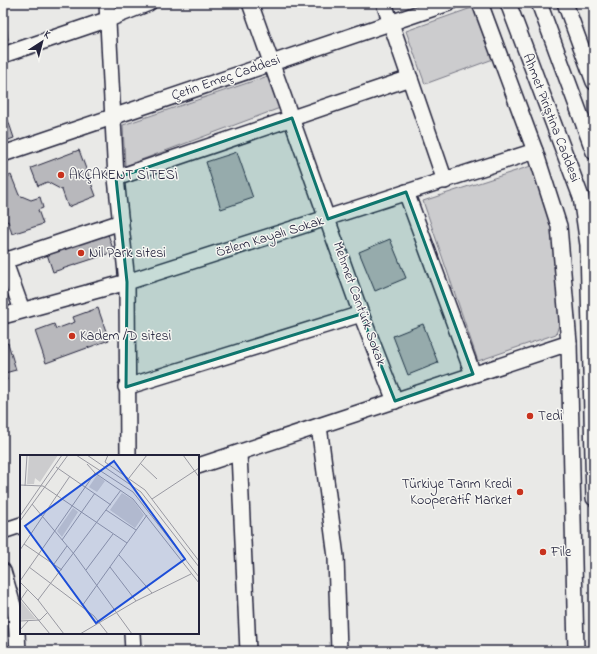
<svg xmlns="http://www.w3.org/2000/svg" width="597" height="654" font-family="'Indie Flower',sans-serif">
<style>
.green{fill:#ccccce;stroke:#777784}
.building{fill:#b8b8bc;stroke:#22223b}
.lines{fill:none;stroke-linecap:round;stroke-linejoin:round}
.minor-casing{stroke:#22223b;stroke-width:18}
.minor{stroke:#f6f6f2;stroke-width:15}
.marked{fill:#0f766e;fill-opacity:0.2;stroke:#0f766e;stroke-width:3;stroke-linejoin:round}
.poi-dot{fill:#c8321e;stroke:#f6f6f2;stroke-width:1.5}
.labels{text-anchor:middle;dominant-baseline:central;stroke-width:3;stroke-linejoin:round;paint-order:stroke}
.street-label{font-size:14px;fill:#22223b;stroke:#f6f6f2}
.poi-label{font-size:14px;fill:#22223b;stroke:#f6f6f2;text-anchor:start}
.inset-road{fill:none;stroke:#9999a2;stroke-width:1}
.view{fill:#1d4ed8;fill-opacity:0.15;stroke:#1d4ed8;stroke-width:2}
.inset-edge{fill:none;stroke:#22223b;stroke-width:2}
</style>
<rect width="100%" height="100%" fill="#e9e9e7"/>
<filter id="ink" filterUnits="userSpaceOnUse"><feTurbulence type="fractalNoise" baseFrequency=".025" numOctaves="2"/><feDisplacementMap in="SourceGraphic" scale="8" xChannelSelector="R" yChannelSelector="G"/><feConvolveMatrix kernelMatrix="1 2 1 2 8 2 1 2 1" color-interpolation-filters="sRGB"/></filter>
<g filter="url(#ink)">
<!-- green -->
<g class="green">
<polygon points="477,6 496,58 425,84 406,31"/>
<polygon points="268,76 280,108 125,166 123,125"/>
<polygon points="534,165 556,232 559,325 556,334 478,361 423,201"/>
</g>
<!-- building -->
<g class="building">
<polygon points="3,3 8,40 3,40"/>
<polygon points="8,120 14,138 3,142 3,122"/>
<polygon points="79,150 96,196 68,207 62,190 47,182 38,186 31,168"/>
<polygon points="237,152 253,198 221,209 206,162"/>
<polygon points="11,175 19,195 31,200 40,197 43,208 38,210 43,224 12,234 8,221 4,223 3,219 3,179"/>
<polygon points="108,234 114,252 53,272 47,254"/>
<polygon points="390,239 406,278 375,291 359,252"/>
<polygon points="98,308 109,340 46,363 35,331 54,324 56,329 75,322 73,317"/>
<polygon points="423,324 438,363 408,375 393,336"/>
<polygon points="8,343 16,370 5,373 7,380 3,381 3,345"/>
</g>
<g class="lines">
<!-- minor casing -->
<g class="minor-casing">
<g id="minor">
<polyline points="107,3 116,178 127,282 128,456"/>
<polyline points="250,3 361,314 395,401"/>
<polyline points="384,3 445,181"/>
<polyline points="480,3 535,151 559,226 569,343 576,651"/>
<polyline points="508,3 581,197 588,245 594,498"/>
<polyline points="539,3 594,152"/>
<polyline points="565,3 594,82"/>
<polyline points="3,55 109,19 149,3"/>
<polyline points="3,154 449,3"/>
<polyline points="116,178 410,78"/>
<polyline points="406,192 473,374"/>
<polyline points="3,257 22,310"/>
<polyline points="4,261 121,222"/>
<polyline points="3,316 127,282 535,151"/>
<polyline points="126,387 361,314"/>
<polyline points="319,426 336,557 339,651"/>
<polyline points="239,453 248,651"/>
<polyline points="198,466 569,343"/>
<polyline points="3,531 21,525"/>
<polyline points="3,571 16,616 18,651"/>
<polyline points="132,633 133,651"/>
</g>
</g>
<!-- minor -->
<use href="#minor" class="minor"/>
</g>
</g>
<!-- marked area -->
<path class="marked" d="M292 118 328 219 406 192 473 374 395 401 361 314 126 387 127 282 116 178Z"/>
<!-- markers -->
<g class="poi-dot">
<circle cx="61" cy="175" r="4"/>
<circle cx="81" cy="253" r="4"/>
<circle cx="72" cy="336" r="4"/>
<circle cx="530" cy="416" r="4"/>
<circle cx="520" cy="492" r="4"/>
<circle cx="543" cy="552" r="4"/>
</g>
<g class="labels">
<!-- street labels -->
<g class="street-label">
<text transform="translate(226 78) rotate(-19)">Çetin Emeç Caddesi</text>
<text transform="translate(551 118) rotate(69)">Ahmet Piriştina Caddesi</text>
<text transform="translate(270 237) rotate(-17)">Özlem Kayalı Sokak</text>
<text transform="translate(359 304) rotate(70)">Mehmet Cantürk Sokak</text>
</g>
<!-- poi labels -->
<g class="poi-label">
<text x="69" y="175">AKÇAKENT SİTESİ</text>
<text x="89" y="253">Nil Park sitesi</text>
<text x="80" y="336">Kadem /D sitesi</text>
<text x="538" y="416">Tedi</text>
<text x="512" y="484" text-anchor="end">Türkiye Tarım Kredi<tspan x="512" dy="16">Kooperatif Market</tspan></text>
<text x="551" y="552">File</text>
</g>
</g>
<!-- overview -->
<g transform="translate(20 455)">
<rect width="179" height="179" fill="#e9e9e7"/>
<path d="M9 0H38L20 27 15 23 14 29H7ZM77 20 85 26 77 37 69 32ZM102 38 113 45 124 60 115 73 90 55ZM53 53 58 57 42 82 37 76ZM1 146 16 164 0 165Z" fill="#ccccce"/>
<path class="inset-road" d="M56 0 113 37 179 122M67 0 121 37 179 112M88 0 85 7 125 35 179 106M163 0 179 22M120 8 137 24M67 9 75 18 113 44 179 128M36 12 91 50M109 23 127 0M0 30 23 31 107 88M5 31 7 0M132 44 179 13M12 49 54 99 112 179M86 55 116 75M0 61 42 0M0 66 48 0M42 85 75 38M4 89 42 115M0 95 50 21M99 100 132 138M34 109 47 91M9 112 74 161 88 179M90 112 116 146M66 115 93 79M0 126 75 18M0 127 18 145 44 179M1 144 30 179M1 144 8 134M18 145 101 35M62 151 127 60M0 166 20 165 28 157M0 175 8 166M60 179 116 146 171 119"/>
<path class="view" d="M94 6 165 104 76 168 5 71Z"/>
<rect width="179" height="179" class="inset-edge"/>
</g>
<!-- margin -->
<rect width="597" height="654" fill="none" stroke="#f6f6f2" stroke-width="16"/>
<rect x="8" y="8" width="581" height="638" fill="none" stroke="#22223b" stroke-width="1.5" filter="url(#ink)"/>
<!-- north arrow -->
<g transform="translate(42 42) rotate(36)" stroke="#f6f6f2" stroke-width="3" paint-order="stroke">
<path d="M0-3L7 15L0 10L-7 15Z" fill="#22223b"/>
<text y="-6" font-size="11" font-weight="bold" text-anchor="middle" fill="#22223b">K</text>
</g>
</svg>
